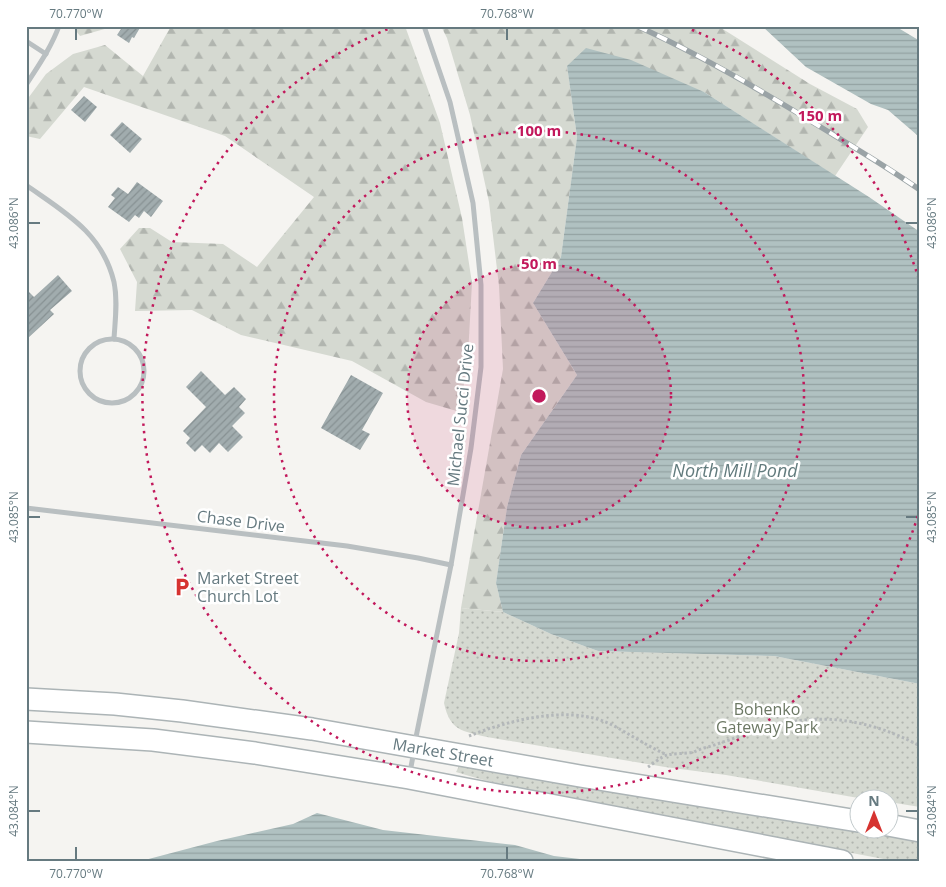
<svg xmlns="http://www.w3.org/2000/svg" width="946" height="887" font-family="'Open Sans',sans-serif">
<style>
.green{fill:url(#green-dots)}
.forest{fill:url(#forest-firs)}
.water{fill:url(#water-rules)}
.building{fill:url(#building-hatch)}
.lines{fill:none;stroke-linecap:round;stroke-linejoin:round}
.secondary-casing{stroke:#acb4b6;stroke-width:24}
.path{stroke:#b4b8ba;stroke-width:3;stroke-dasharray:2.5 2.5;stroke-linecap:butt}
.minor{stroke:#b9bfc1;stroke-width:5}
.secondary{stroke:#fff;stroke-width:21}
.rail-casing{stroke:#9aa3a6;stroke-width:5.5}
.rail{stroke:#fff;stroke-width:4;stroke-dasharray:11;stroke-linecap:butt}
.ticks{fill:none;stroke:#667a80;stroke-width:2}
.ring{fill:none;stroke:#c2185b;stroke-width:2.5;stroke-dasharray:2.5 5}
.labels{text-anchor:middle;dominant-baseline:central;stroke-width:5;stroke-linejoin:round;paint-order:stroke}
.street-label{font-size:16px;fill:#667a80;stroke:#fff}
.poi-label{font-size:16px;fill:#667a80;stroke:#fff;text-anchor:start}
.park-label{font-size:16px;fill:#6c7864;stroke:#fff}
.water-label{font-size:18px;font-style:italic;fill:#627b7d;stroke:#fff}
.centre{fill:#c2185b;stroke:#fff;stroke-width:2.5}
.ring-label{font-size:15px;text-anchor:middle;font-weight:bold;fill:#c2185b;stroke:#fff;stroke-width:5;stroke-linejoin:round;paint-order:stroke}
.neatline{fill:none;stroke:#667a80;stroke-width:2}
.ticks-label{font-size:12px;text-anchor:middle;fill:#667a80}
</style>
<defs>
<pattern id="green-dots" width="8" height="8" patternUnits="userSpaceOnUse" patternTransform="scale(1.25)"><rect width="8" height="8" fill="#d5d9d1"/><path d="M2 2h.1M6 6h.1" fill="none" stroke="#b1b5af" stroke-width="1.8" stroke-linecap="round"/></pattern>
<pattern id="forest-firs" width="22" height="20" patternUnits="userSpaceOnUse" patternTransform="scale(1.25)"><rect width="22" height="20" fill="#d5d9d1"/><path d="M5 1l3.5 6h-7zM16 11l3.5 6h-7z" fill="#b1b5af"/></pattern>
<pattern id="water-rules" width="6" height="5" patternUnits="userSpaceOnUse" patternTransform="scale(1.25)"><rect width="6" height="5" fill="#b0c1c1"/><path d="M0 2.5h6" fill="none" stroke="#93a2a2"/></pattern>
<pattern id="building-hatch" width="6" height="6" patternUnits="userSpaceOnUse" patternTransform="scale(1.25)"><rect width="6" height="6" fill="#a1acae"/><path d="M-1 1l2-2M0 6l6-6M5 7l2-2" fill="none" stroke="#879193"/></pattern>
</defs>
<rect width="100%" height="100%" fill="#f5f4f1"/>
<!-- green -->
<g class="green">
<path d="M461 608 503 612 551 634 598 651 774 656 920 684V807L889 802 888 800H870L726 775 665 767 487 737C462 731 450 731 444 703L459 633Z"/>
<path d="M459 766 920 840V861H894C795 842 695 823 597 803 550 793 502 787 456 772Z"/>
</g>
<!-- forest -->
<g class="forest">
<polygon points="73,26 109,26 108,28 80,36 73,27"/>
<polygon points="171,26 405,26 440,123 462,218 472,283 468,355 460,412 426,402 352,361 241,335 192,310 135,311 137,282 120,249 139,228 150,228 172,242 223,244 257,267 314,197 225,136 84,87 40,139 26,136 26,101 46,74 73,54 105,45 143,76"/>
<polygon points="441,26 718,26 810,84 857,109 868,127 835,176 704,92 567,66 577,137 561,257 533,303 577,375 521,455 507,507 496,583 503,612 461,608 503,369 499,286 489,202 470,115 447,38"/>
</g>
<!-- water -->
<g class="water">
<polygon points="762,26 895,26 920,41 920,139 917,135 888,110 871,104 806,67"/>
<polygon points="586,48 631,60 704,92 869,197 920,232 920,684 774,656 598,651 551,634 503,612 496,583 507,507 521,455 577,375 533,303 561,257 577,137 567,66"/>
<polygon points="317,813 383,830 515,845 554,856 597,861 141,861 217,841 293,824"/>
</g>
<!-- building -->
<g class="building">
<polygon points="117,26 141,26 134,38 132,37 129,43 117,35 121,29"/>
<polygon points="84,96 97,107 85,122 71,110"/>
<polygon points="122,122 142,139 130,153 110,135"/>
<polygon points="137,182 163,201 151,217 144,211 139,218 135,215 129,222 108,207 115,198 111,195 118,187 128,194"/>
<polygon points="58,275 72,291 50,310 54,314 28,338 26,336 26,289 34,297"/>
<polygon points="201,371 225,395 234,387 246,399 239,407 245,413 232,426 243,437 228,452 219,443 210,453 202,445 195,452 186,443 190,438 183,431 206,407 186,387"/>
<polygon points="351,375 383,393 362,430 370,434 360,450 321,428"/>
</g>
<g class="lines">
<!-- secondary casing -->
<g class="secondary-casing">
<g id="secondary">
<path id="s1" d="M26 699 115 704 182 711 312 729 580 776 858 821"/>
<polyline points="26,732 153,740 255,753 409,778 842,861"/>
<polyline points="888,825 920,831"/>
</g>
</g>
<!-- path -->
<g class="path">
<path d="M469 736C507 721 563 706 603 721 612 724 621 730 630 735 642 742 654 749 667 755"/>
<path d="M648 767C654 763 661 757 667 755 675 753 685 754 694 752 698 750 703 748 708 747 733 739 758 729 784 723 832 713 877 723 920 746"/>
</g>
<!-- minor -->
<g class="minor">
<polyline points="26,41 46,54"/>
<path d="M26 85C38 66 51 48 59 26"/>
<path d="M26 185C64 212 102 232 114 282 118 301 115 321 114 339"/>
<circle cx="112" cy="371" r="32"/>
<polyline points="26,508 347,546 418,558 451,565"/>
<polyline points="415,742 451,565 471,448 481,367 481,285 473,203 450,102 424,26"/>
<polyline points="410,772 414,751"/>
</g>
<!-- secondary -->
<use href="#secondary" class="secondary"/>
<!-- rail casing -->
<g class="rail-casing">
<path id="rail" d="M637 26C699 54 757 88 814 123 850 145 886 166 920 190"/>
</g>
<!-- rail -->
<use href="#rail" class="rail"/>
</g>
<!-- ticks -->
<path class="ticks" d="M76 28V40M507 28V40M28 223H40M906 223H918M28 517H40M906 517H918M28 811H40M906 811H918M76 847V860M507 847V860"/>
<!-- distance rings -->
<circle cx="539" cy="396" r="132" fill="#c2185b" fill-opacity=".12"/>
<g class="ring">
<circle cx="539" cy="396" r="132"/>
<circle cx="539" cy="396" r="265"/>
<path d="M920 509A397 397 0 1 1 393 27M685 27A397 397 0 0 1 920 283"/>
</g>
<!-- icons -->
<defs>
<g id="parking-bare" transform="scale(1.5)"><path d="M-3.5-5.5H1a3.5 3.5 0 0 1 0 7H-1V5.5H-3.5ZM-1-3.4V-.6H.8a1.4 1.4 0 0 0 0-2.8Z" fill="#d63330" stroke="#fff" stroke-width="2.5" paint-order="stroke"/></g>
</defs>
<g fill-rule="evenodd">
<use href="#parking-bare" x="182" y="587"/>
</g>
<g class="labels">
<!-- street labels -->
<g class="street-label">
<text transform="translate(460 415) rotate(-84)">Michael Succi Drive</text>
<text transform="translate(241 521) rotate(7)">Chase Drive</text>
<text stroke="none"><textPath href="#s1" startOffset="421">Market Street</textPath></text>
</g>
<!-- poi labels -->
<g class="poi-label">
<text x="197" y="578">Market Street<tspan x="197" dy="18">Church Lot</tspan></text>
</g>
<!-- park labels -->
<g class="park-label">
<text x="767" y="709">Bohenko<tspan x="767" dy="18">Gateway Park</tspan></text>
</g>
<!-- water labels -->
<g class="water-label">
<text x="735" y="470">North Mill Pond</text>
</g>
</g>
<circle cx="539" cy="396" r="8" class="centre"/>
<g class="ring-label">
<text x="820" y="121">150 m</text>
<text x="539" y="136">100 m</text>
<text x="539" y="269">50 m</text>
</g>
<!-- border -->
<rect width="946" height="887" fill="none" stroke="#ffffff" stroke-width="55"/>
<!-- north arrow -->
<g transform="translate(874 814)"><circle r="24" fill="#ffffff" stroke="#c2cacc"/>
<path d="M0-4L9 19L0 12L-9 19Z" fill="#d63330"/>
<text y="-8" font-size="14" font-weight="bold" text-anchor="middle" fill="#667a80">N</text>
</g>
<rect x="28" y="28" width="890" height="832" class="neatline"/>
<g class="ticks-label">
<text x="76" y="18">70.770°W</text>
<text x="507" y="18">70.768°W</text>
<text transform="translate(14 223) rotate(-90)" y="4">43.086°N</text>
<text transform="translate(932 223) rotate(-90)" y="4">43.086°N</text>
<text transform="translate(14 517) rotate(-90)" y="4">43.085°N</text>
<text transform="translate(932 517) rotate(-90)" y="4">43.085°N</text>
<text transform="translate(14 811) rotate(-90)" y="4">43.084°N</text>
<text transform="translate(932 811) rotate(-90)" y="4">43.084°N</text>
<text x="76" y="878">70.770°W</text>
<text x="507" y="878">70.768°W</text>
</g>
</svg>
